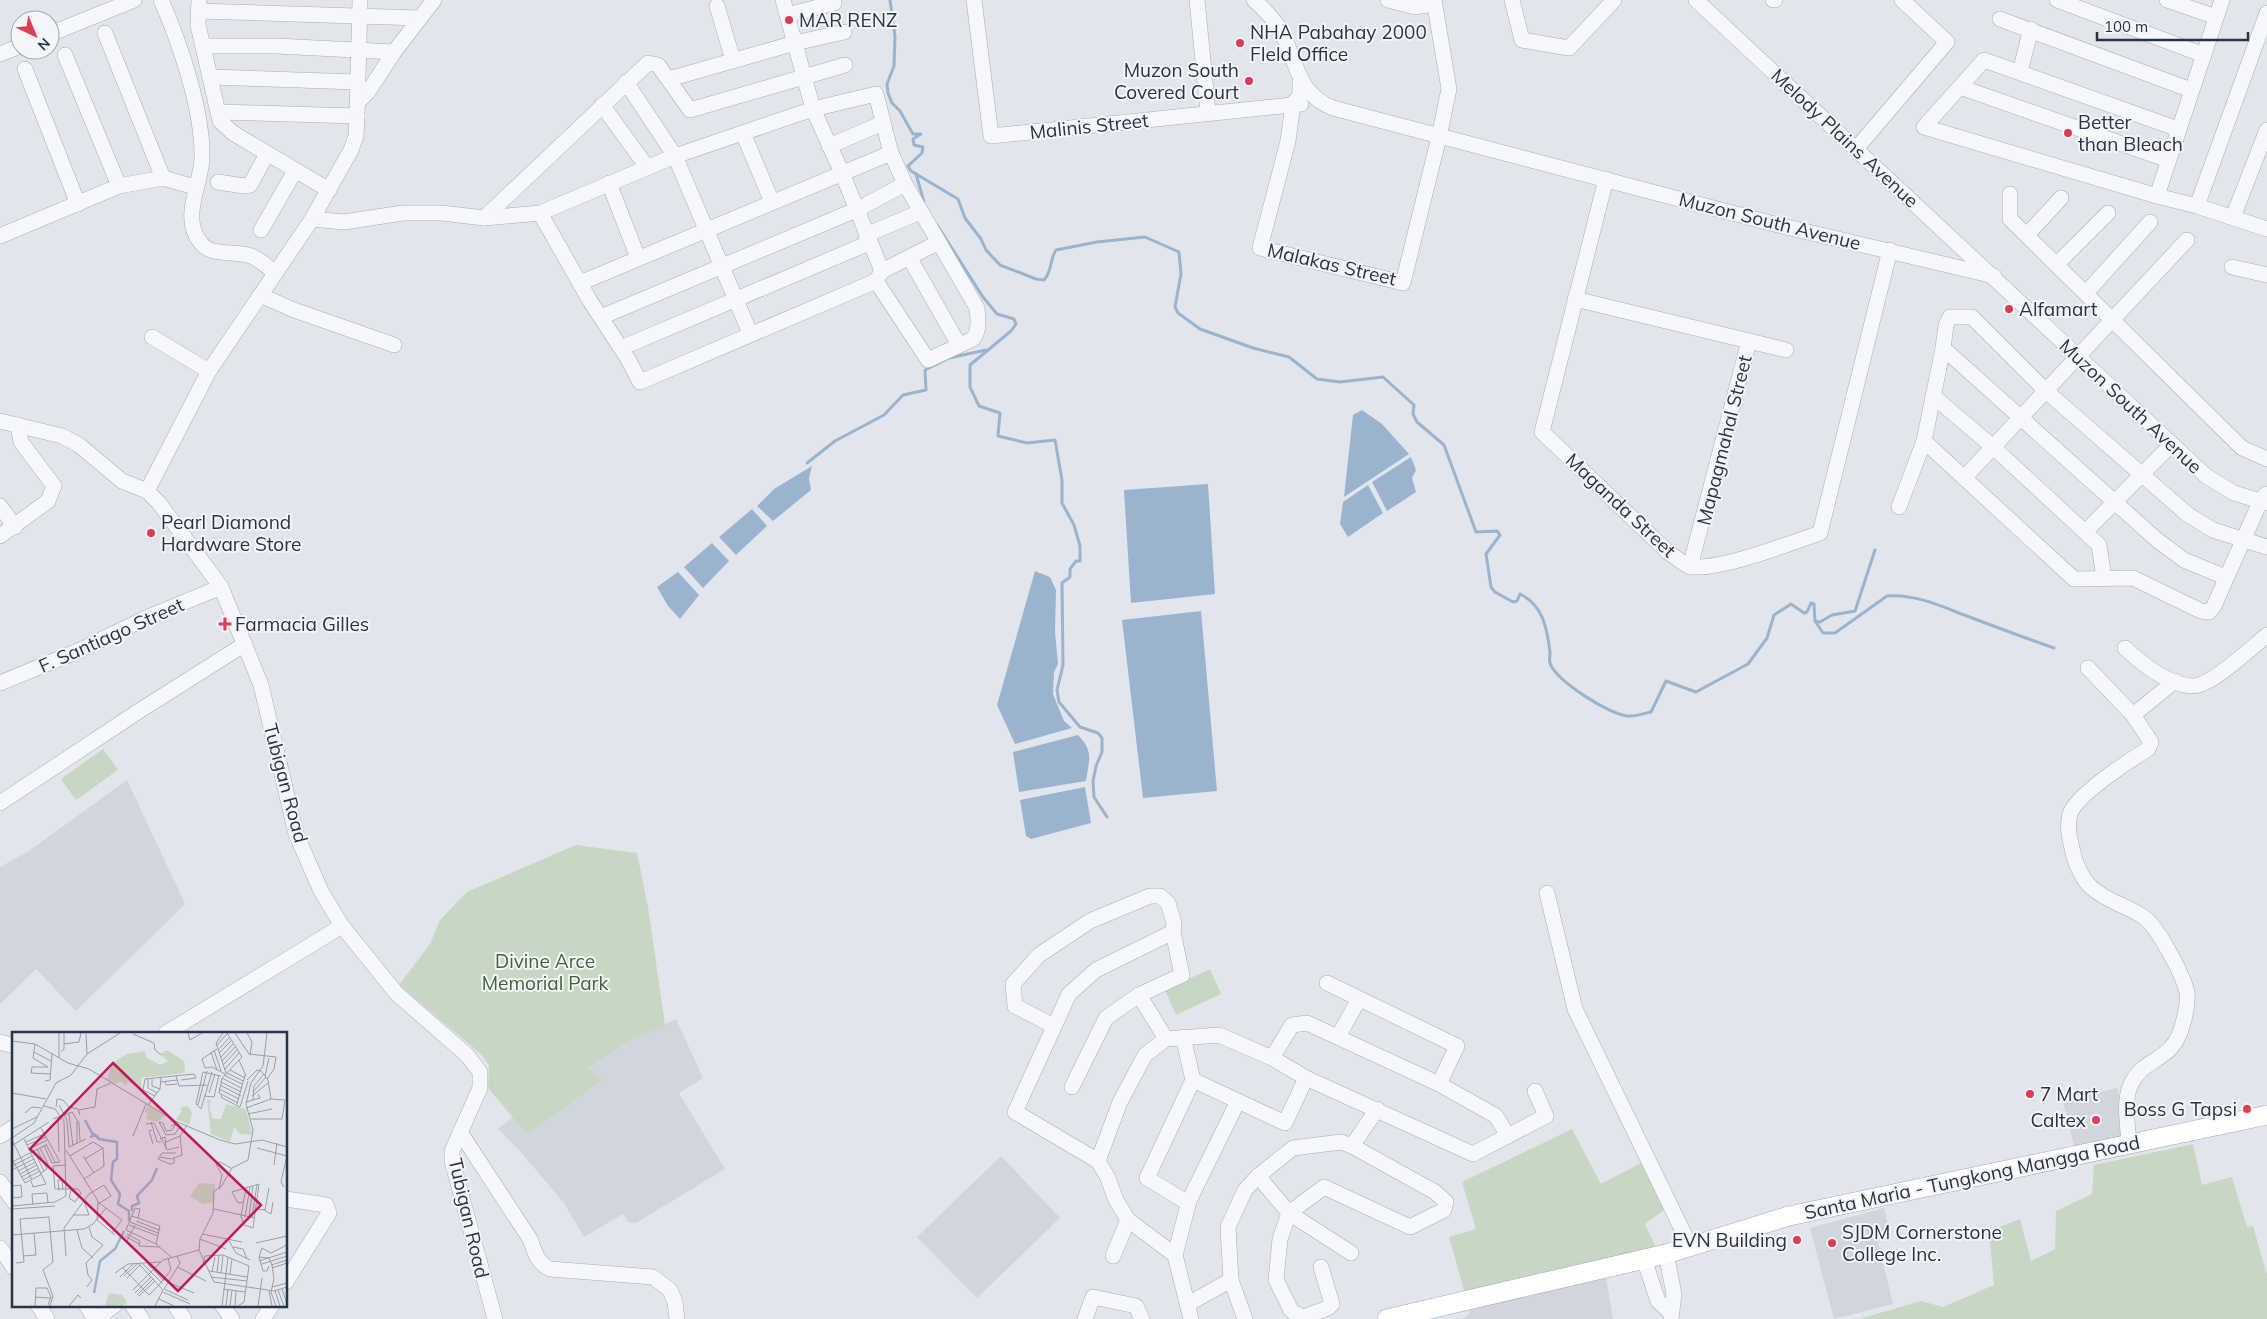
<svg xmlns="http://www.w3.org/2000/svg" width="2267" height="1319" font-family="Mulish,sans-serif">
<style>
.built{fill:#d0d5de}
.green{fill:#c8d7c3}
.water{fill:#9ab4d0}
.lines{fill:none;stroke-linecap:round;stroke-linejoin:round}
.stream{stroke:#9ab4d0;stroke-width:3}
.minor-casing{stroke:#a6adb7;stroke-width:16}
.major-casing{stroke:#a0aab9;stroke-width:20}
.minor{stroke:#f6f7fa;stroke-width:15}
.major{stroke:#fff;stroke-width:19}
.poi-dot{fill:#de3b54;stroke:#f3f5f9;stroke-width:2}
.labels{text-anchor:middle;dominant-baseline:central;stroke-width:4;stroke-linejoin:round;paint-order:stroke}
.poi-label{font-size:19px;fill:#283347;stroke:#f3f5f9;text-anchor:start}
.street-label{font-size:19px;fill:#283347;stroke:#f3f5f9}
.park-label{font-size:19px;fill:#3d6434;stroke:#f3f5f9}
.inset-river{fill:none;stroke:#9ab4d0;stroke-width:2.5}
.inset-road{fill:none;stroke:#989eaa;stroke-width:1}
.view{fill:#c2185b;fill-opacity:0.15;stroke:#c2185b;stroke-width:2.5}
.inset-edge{fill:none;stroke:#283347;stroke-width:2.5}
</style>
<rect width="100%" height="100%" fill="#e2e6ec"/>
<!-- built -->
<g class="built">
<polygon points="127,780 185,904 76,1011 36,969 0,1004 0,867 29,851"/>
<polygon points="676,1019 703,1078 679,1093 725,1169 636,1223 628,1222 623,1214 584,1237 564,1203 519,1150 498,1129 513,1117 527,1133 601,1082 588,1068 627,1042"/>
<polygon points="2117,1088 2128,1138 2075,1151 2063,1101"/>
<polygon points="1001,1156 1060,1218 977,1298 917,1237"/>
<polygon points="1884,1208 1891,1238 1878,1242 1893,1304 1834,1319 1810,1228"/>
<polygon points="1606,1277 1613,1319 1459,1319 1467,1317 1471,1310"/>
</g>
<!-- green -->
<g class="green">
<polygon points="103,749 118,770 76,800 61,779"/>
<polygon points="576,845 637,853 648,907 665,1025 627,1042 588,1068 602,1081 527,1134 488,1088 489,1066 482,1055 399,985 430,944 440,920 467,892"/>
<polygon points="1210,969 1221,994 1176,1015 1165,990"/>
<polygon points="1572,1129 1601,1184 1643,1162 1667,1208 1645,1224 1657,1250 1466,1297 1449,1237 1476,1229 1462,1182"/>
<polygon points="2193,1144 2202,1185 2232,1177 2247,1227 2253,1226 2267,1275 2267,1319 1859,1319 1921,1301 1943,1307 1994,1285 1989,1231 2020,1219 2031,1261 2055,1249 2056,1211 2092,1194 2094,1165"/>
</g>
<!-- water -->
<g class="water">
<polygon points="1362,410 1382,424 1409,454 1344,497 1353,415"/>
<polygon points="1411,457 1416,470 1412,478 1416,492 1387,511 1372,482"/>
<polygon points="812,466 809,478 811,490 773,521 757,506 774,489"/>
<polygon points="1208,484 1215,594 1131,603 1124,490"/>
<polygon points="1368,485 1383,513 1348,537 1340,524 1343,502"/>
<polygon points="752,509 767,526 736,555 719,537"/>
<polygon points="712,543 729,561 703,588 684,567"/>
<polygon points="1035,571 1050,577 1056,590 1055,632 1058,664 1054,672 1053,694 1064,721 1072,728 1015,744 997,705"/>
<polygon points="678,572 699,595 680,619 668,606 657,587"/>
<polygon points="1201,611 1217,791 1143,798 1122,620"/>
<path d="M1078 735C1094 751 1089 760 1086 781L1019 792 1013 752Z"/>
<polygon points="1085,787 1091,823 1031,839 1026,836 1020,800"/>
</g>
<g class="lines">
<!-- stream -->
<g class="stream">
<path d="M890 0 895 36 894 66 887 84 888 93 892 103 900 111 913 134H921L913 139 914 145 923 147 922 153 908 166 911 171 958 199 965 218 981 239 986 250 1000 265 1036 279 1044 280C1053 270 1049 260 1056 250L1097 242 1145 237 1179 252 1181 274 1175 307 1178 313 1200 329 1253 348 1289 357 1317 379 1340 382 1383 377 1414 405 1413 414 1417 422 1444 445 1476 532 1497 531 1500 535 1486 554 1491 587 1495 592 1513 602 1517 601 1520 594C1543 605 1547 628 1550 652 1550 656 1549 660 1550 663 1556 681 1610 715 1628 716 1635 717 1644 713 1651 712L1666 681 1696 692 1748 664 1767 638 1774 615 1791 604 1804 613 1807 612 1811 603 1814 604 1815 621 1820 622 1832 615 1855 611 1875 550"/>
<polyline points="916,174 924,202"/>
<polyline points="937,225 983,297 997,314 1014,319 1016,324 1011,331 970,365 970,387 979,406 1000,413 998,436 1027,443 1055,440 1062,480 1062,503 1074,525 1080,546 1080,561 1076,561 1070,569 1070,577 1062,583 1063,665 1057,690 1059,702 1080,727 1098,733 1102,738 1102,752 1096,766 1093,781 1094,797 1107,817"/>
<polyline points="807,463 835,441 884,415 903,395 926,390 925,370 949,358 986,350"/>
<path d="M1815 621 1823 633H1835L1887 596C1912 594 1937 604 1959 613 1991 625 2022 637 2054 648"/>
</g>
<!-- minor casing -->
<g class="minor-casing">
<g id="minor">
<path d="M161 0C180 43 203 111 202 158 201 186 180 218 201 243 211 257 236 250 251 256 261 260 268 267 275 274"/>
<polyline points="199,0 198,25 220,121 233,133 329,190"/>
<polyline points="783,0 813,109 842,173 882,271"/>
<polyline points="974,0 991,136 1301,104"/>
<polyline points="1197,0 1208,112"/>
<path d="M1254 0C1265 10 1275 20 1282 33 1298 63 1296 93 1333 108L1774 224 1994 276"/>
<polyline points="1388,0 1415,7 1434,4"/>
<polyline points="1512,0 1522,40 1569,48 1614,0"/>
<polyline points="1696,0 2206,476 2234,493 2267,503"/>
<polyline points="1773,0 1775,0"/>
<polyline points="2057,0 2204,55"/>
<polyline points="2167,0 2216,17"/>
<polyline points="717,6 733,60"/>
<polyline points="198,11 420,18"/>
<polyline points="787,15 834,3"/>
<polyline points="2000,19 2191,90"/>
<polyline points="105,33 163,178"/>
<polyline points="50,34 134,0"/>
<polyline points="203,46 277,46 394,52"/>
<polyline points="0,54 20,46"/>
<polyline points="65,55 119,186"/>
<polyline points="25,69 78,204"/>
<polyline points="2020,72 2031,29"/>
<polyline points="210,77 357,82"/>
<polyline points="669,79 795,43 844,32"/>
<polyline points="1300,81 1300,95 1293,104 1288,141 1260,248 1403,283 1439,137 1449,89 1434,0"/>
<polyline points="626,82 675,156 750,333"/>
<polyline points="1960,87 2168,160"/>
<polyline points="358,102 368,92 394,52 434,0"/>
<polyline points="602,105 647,167"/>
<polyline points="218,112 357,116"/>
<polyline points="2178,129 1984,60 1924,127 2157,196 2197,206 2267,229"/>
<polyline points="743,133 772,202"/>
<polyline points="829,146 883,123"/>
<polyline points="1856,149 1947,42 1902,0"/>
<path d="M1606 179 1542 432 1669 553C1676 557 1685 566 1692 567 1724 569 1788 544 1820 533L1890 250"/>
<polyline points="218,182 244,186 250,185 267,154"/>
<polyline points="609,183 638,258"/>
<polyline points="2010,194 2010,219 2242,448 2267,459"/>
<polyline points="2157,196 2222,0"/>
<polyline points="2197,206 2267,13"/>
<polyline points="540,213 590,301 628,359 640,382 876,281 882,271 939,242"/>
<polyline points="2233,217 2267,130"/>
<polyline points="484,218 648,63 658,65 690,110 845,65"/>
<path d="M312 219 344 222 403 213H442L484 218 540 213 675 156 813 109 876 94 891 153 905 184 977 308C978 319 980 330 973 339L928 360 876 281"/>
<polyline points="261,230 295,171"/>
<polyline points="866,235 920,212"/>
<polyline points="2027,235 2061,198"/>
<polyline points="0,236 119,186 163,178 195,187"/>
<polyline points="909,257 959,345"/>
<polyline points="2057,264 2108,213"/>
<polyline points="2232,267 2267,275"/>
<polyline points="580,283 891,153"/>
<polyline points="2086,293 2150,222"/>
<polyline points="260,295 294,310 394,345"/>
<polyline points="1575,299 1786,350"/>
<polyline points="601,317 856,210 905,184"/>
<polyline points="152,337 209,371"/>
<polyline points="621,348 869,243"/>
<polyline points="1943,348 2157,540 2184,560 2225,577"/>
<polyline points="1933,396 1993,447 2099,545 2104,578"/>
<polyline points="0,421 62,436 79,445 122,481 147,491 159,503 221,587 261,685 296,834 321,891 342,926 397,994 467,1055 480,1072 480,1088 452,1151 452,1161 495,1319"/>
<polyline points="1924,441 2074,579 2133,578 2201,611 2209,612 2214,606 2260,502 2266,494"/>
<polyline points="1964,478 2187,240"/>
<polyline points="147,491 209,371 312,219 351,150 356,136 357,116 360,0"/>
<polyline points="0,506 15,527"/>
<polyline points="1899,507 1924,441 1943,348 1946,325 1950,317 1972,317 2046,391 2187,514 2213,530 2267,547"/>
<polyline points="2085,532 2172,444"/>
<polyline points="0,536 48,501 54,486 21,442 18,425"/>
<polyline points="1690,567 1749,341"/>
<path d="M2125 648C2142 664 2167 684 2191 686 2210 688 2252 647 2267 635"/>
<polyline points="2088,668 2133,715"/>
<polyline points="0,683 78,651 146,618 221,587"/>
<polyline points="0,803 139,711 245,644"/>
<polyline points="1547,893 1575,1009 1690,1246"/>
<polyline points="1173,932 1096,970 1069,994 1015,1112 1098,1161 1107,1176 1116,1200 1128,1220 1175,1255 1191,1319"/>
<polyline points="1327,983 1457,1046 1439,1084"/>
<polyline points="1139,995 1166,1039"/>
<polyline points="1054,1026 1015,1006 1013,984 1039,955 1090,921 1150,896 1160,896 1168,903 1174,923 1173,932 1182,975 1139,995 1106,1018 1072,1087"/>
<polyline points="166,1033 342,926"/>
<polyline points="1183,1037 1193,1080 1285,1123 1306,1078"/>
<polyline points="1338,1037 1359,999"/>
<polyline points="0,1042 14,1046"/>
<polyline points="1272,1058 1292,1025 1307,1023 1439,1084 1496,1116 1508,1136"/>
<path d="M460 1132 530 1239C535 1252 537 1263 550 1269L653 1277 670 1290 675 1302 677 1319"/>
<polyline points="0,1136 14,1127"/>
<path d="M2129 1144C2128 1126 2123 1100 2131 1084 2145 1055 2173 1064 2183 1023 2186 1013 2188 1004 2187 993 2184 976 2158 928 2145 918 2129 906 2109 903 2092 888 2082 880 2074 860 2072 848 2069 836 2067 826 2070 814 2076 795 2130 760 2148 749L2151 742 2133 715 2175 681"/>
<polyline points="1352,1146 1377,1109"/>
<polyline points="1098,1161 1120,1102 1145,1055 1166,1039 1219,1035 1272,1058 1306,1078 1473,1154 1546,1116 1535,1091"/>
<polyline points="1258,1176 1289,1213 1351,1253"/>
<polyline points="0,1182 14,1202"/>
<polyline points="286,1199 326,1205 329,1213 286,1282"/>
<polyline points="1188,1203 1147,1178 1193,1080"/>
<polyline points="0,1248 14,1268"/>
<polyline points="1666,1254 1674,1294 1671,1319"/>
<polyline points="1175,1255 1189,1201 1238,1101"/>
<polyline points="1113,1256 1128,1220"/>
<polyline points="1644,1259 1658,1301 1670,1312"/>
<polyline points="1188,1304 1231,1280"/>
<polyline points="38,1305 47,1319"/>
<polyline points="86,1305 95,1319"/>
<polyline points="132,1305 142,1319"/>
<polyline points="175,1305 184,1319"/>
<polyline points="222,1305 232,1319"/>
<polyline points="96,1319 115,1305"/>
<polyline points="263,1319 272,1305"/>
<polyline points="1085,1319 1093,1297 1136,1306 1142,1319"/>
<polyline points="1245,1319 1231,1280 1228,1227 1245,1190 1258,1176 1293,1148 1341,1142 1352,1146 1435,1192 1446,1202 1444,1210 1410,1227 1324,1187 1289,1213 1280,1239 1276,1280 1291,1310 1296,1314 1303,1317 1328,1308 1332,1304 1321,1267"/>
</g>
</g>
<!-- major casing -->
<g class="major-casing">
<polyline id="major" points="1387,1319 1666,1254 1789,1216 2267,1115"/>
</g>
<!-- minor -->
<use href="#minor" class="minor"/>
<!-- major -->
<use href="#major" class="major"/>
</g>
<!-- markers -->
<g class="poi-dot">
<circle cx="789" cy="20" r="5"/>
<circle cx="1240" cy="43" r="5"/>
<circle cx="1249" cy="81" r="5"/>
<circle cx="2068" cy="133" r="5"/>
<circle cx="2009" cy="309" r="5"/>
<circle cx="151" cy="533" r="5"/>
<path d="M222.5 616.5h5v5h5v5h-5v5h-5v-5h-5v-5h5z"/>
<circle cx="2030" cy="1094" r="5"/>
<circle cx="2247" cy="1109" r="5"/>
<circle cx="2096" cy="1120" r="5"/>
<circle cx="1797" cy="1240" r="5"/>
<circle cx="1832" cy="1243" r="5"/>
</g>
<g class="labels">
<!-- poi labels -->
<g class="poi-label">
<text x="799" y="20">MAR RENZ</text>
<text x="1250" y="32">NHA Pabahay 2000<tspan x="1250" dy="22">FIeld Office</tspan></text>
<text x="1239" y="70" text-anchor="end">Muzon South<tspan x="1239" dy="22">Covered Court</tspan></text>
<text x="2078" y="122">Better<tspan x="2078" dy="22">than Bleach</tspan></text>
<text x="2019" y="309">Alfamart</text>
<text x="161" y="522">Pearl Diamond<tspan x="161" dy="22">Hardware Store</tspan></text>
<text x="235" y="624">Farmacia Gilles</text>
<text x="2040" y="1094">7 Mart</text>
<text x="2237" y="1109" text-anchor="end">Boss G Tapsi</text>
<text x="2086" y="1120" text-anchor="end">Caltex</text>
<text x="1842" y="1232">SJDM Cornerstone<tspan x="1842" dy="22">College Inc.</tspan></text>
<text x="1787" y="1240" text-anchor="end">EVN Building</text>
</g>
<!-- street labels -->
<g class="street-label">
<text transform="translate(1089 126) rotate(-6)">Malinis Street</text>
<text transform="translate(1845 138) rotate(43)">Melody Plains Avenue</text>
<text transform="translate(1770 221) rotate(14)">Muzon South Avenue</text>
<text transform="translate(1332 264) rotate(13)">Malakas Street</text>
<text transform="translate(2131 406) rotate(43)">Muzon South Avenue</text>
<text transform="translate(1724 440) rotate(-76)">Mapagmahal Street</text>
<text transform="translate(1621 505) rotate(43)">Maganda Street</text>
<text transform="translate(111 635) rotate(-24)">F. Santiago Street</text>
<text transform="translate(286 783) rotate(75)">Tubigan Road</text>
<text transform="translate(1972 1177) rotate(-12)">Santa Maria - Tungkong Mangga Road</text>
<text transform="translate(469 1218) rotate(77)">Tubigan Road</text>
</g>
<!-- park labels -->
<g class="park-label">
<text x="545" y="961">Divine Arce<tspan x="545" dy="22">Memorial Park</tspan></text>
</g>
</g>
<!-- overview -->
<g transform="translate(12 1032)">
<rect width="275" height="275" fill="#e2e6ec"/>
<path d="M155 18 172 29 173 41 129 46 130 58 117 50 113 54 110 49 102 52 95 47 100 31 115 22 133 19 134 25 148 33 156 29 148 22ZM195 67 199 68 197 75 201 87H209L214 72 234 77 240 103 228 102 222 95 218 110 199 102ZM136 74 152 83 149 87 145 90 134 87 136 81 132 80ZM176 74 180 81 177 93 164 87 170 79 168 76ZM187 151 203 152 202 170 191 172 178 164ZM97 261 110 263 115 270 111 274H93Z" fill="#c8d7c3"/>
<path class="inset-river" d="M73 88 80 101 86 105M78 105 83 103 87 107 105 110V127L101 130 99 148 108 162 106 172 117 179V189M120 179V174L127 171 125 164 140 148 145 136M82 261 88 229 103 217 112 199"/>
<path class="inset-road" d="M176 1 178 8 190 1M211 1 204 11 214 41M215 1 230 25 210 46 207 61 226 71M223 1 237 22 264 25 262 37 255 47M235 1 240 10 238 23M255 1 251 34 239 51 234 72 241 98 236 128 220 136 209 155 202 159 201 181 188 207 187 218 202 250 262 259 275 255M74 2 75 22M121 2 142 11 143 18 149 23M0 9 23 12 56 31 77 37 163 89 208 108 223 112 250 108 275 115M23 12 21 26 36 35M52 12 67 10 69 1M204 14 215 2M205 17 190 27 193 36 200 35 213 42M202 18 209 39M206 18 217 6M22 20 39 29M49 20 52 17V1M199 20 205 38M207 21 219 9M209 25 221 12M47 26V1M227 28 234 44M210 29 224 14M211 33 225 18M36 35H20L19 41 38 42M213 37 227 21M218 38 233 46M215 41 231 49M212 43 230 52M164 44 167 54 195 53M253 44 257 26M210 46 229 56M136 47V56L145 61M140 47V54L148 57M169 48 184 46M235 48 245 38 249 39 256 48 259 67M33 49 38 48 40 22M153 49 154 53 165 52M149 50 165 48M209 50 229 60M208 53 229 64M207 57 227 67M241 60 254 45M0 61 34 67M197 61 203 42M209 63 210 66 228 75 236 49M143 64 131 58 133 47 182 42 184 46M192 64 202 65 207 43M240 64 256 51M241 68 242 54 252 42M234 70 248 66 246 62M184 72 191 40 209 44M184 72 189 77 200 40M225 72 233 43M47 73 55 88 57 115 74 107M136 73 148 57 149 46M186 73 195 39M44 75 45 67 51 68 57 75 66 77 68 83M234 76 259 67 273 68 270 87H239M67 78 83 75 85 57 99 51M13 81 20 75 29 76M57 82 61 114M236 82 260 77M46 85 47 120M41 87 60 80 67 91 68 109M139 90 145 110H149M134 92 142 91 155 118 167 115M159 94 164 92 160 98 154 99 151 91 147 90 154 103 163 102 168 94M29 96 48 130 40 131 32 114M0 97 25 85M140 98 137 99 141 112M121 104 134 72M0 106 22 91 44 51 59 43 75 22 108 1M12 107 34 152 21 155 19 149M148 107 153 105 154 117M0 108 20 148M14 110 32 102M154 110 168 104M34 112 43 130M65 112V89M1 113 37 90M15 113 34 105M28 116 36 132M245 116 275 124M17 117 35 108M25 117 35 137 29 141M54 118 86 169 85 188M22 119 32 139M58 124 81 110 91 116M71 124 82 141M148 125 159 127 170 123 168 104 175 93M162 126V131L158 132 146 127 150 121H164M73 127 91 116M1 129 13 151 30 142M0 130 34 113M54 133 41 134 43 157H66L69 161 63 170 57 166 59 158M262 133 265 111M0 134 20 124M0 138 22 127M6 139 24 130M8 142 25 133M9 145 27 136M72 147 92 134 91 116M11 148 28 139M0 154 9 153 10 165 0 166M272 155 269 150 275 124M207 157 210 143 204 132 208 130 219 136M47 159 46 148H50L51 158M86 170 110 188 100 201M21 173 20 162 35 161 36 171M0 174 43 170 54 164 52 89 43 77 32 74M0 177 43 174M202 177 243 186M244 177 253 178 257 156M252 178 259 182 261 170M61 183H77L72 169M120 184 148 194 144 212M229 184 232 193 241 196 247 152 220 160 226 171 232 170M229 184 234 156M233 185 238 155M237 185 241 154M126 186 128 177 123 176 114 198 144 212 159 225M240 186 245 152M85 188 103 203M124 189 147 198M118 190 146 201M117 193 146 204M65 198 70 216 81 226M115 202 128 209 127 214 148 215M190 202 230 210M0 203 72 197 81 192 94 176M113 204 127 212M188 207 214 217M216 207 224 221 238 228M114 211 123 193M244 211 275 204M221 215 231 217 235 227M11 224 24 223 22 201M54 224 52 196 77 162 92 153 99 164 86 172M165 224 168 231 152 257 176 268M247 225 250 216 259 221 275 213M247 229 275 220M4 231 12 230 8 187 37 185 41 230 31 238 41 264 38 274M191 231 193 224 211 223 237 234 232 270 226 274M127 232 151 258 143 274M131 232 151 252M136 232 152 249M250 232 275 224M259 233 275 228M257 234 255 239H251L247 225 257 226 260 233 262 247 259 260 264 274M110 235 137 263 147 253M165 235 194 249M260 236 275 231M197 239 235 245M200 240 203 225M205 240 207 224M103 241 116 232 149 230M209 241 211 223M218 242 220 227M112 244 125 232M108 245 121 232M199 245 235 249M115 246 128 233M155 250 182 261M147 253 159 238 156 226M75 255 80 248 76 243 74 231 91 213 80 205 77 195M260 255 275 251M211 257 233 260M270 257 275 272M121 258 151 228 187 218M266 258 272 274M257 259 260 274M263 259 268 274M151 260 178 272M123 261 139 245M125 263 141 247M127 264 143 249M23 265 38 266M147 267 162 274M23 274 24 256H35L39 265 36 273M57 274 66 263 69 266M210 274 216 225M214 274 216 257M218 274 220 258M223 274 224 259M246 274 250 246"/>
<path class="view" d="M101 31 249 173 166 259 18 117Z"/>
<rect width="275" height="275" class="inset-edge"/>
</g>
<!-- north arrow -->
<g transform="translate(35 35) rotate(136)"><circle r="24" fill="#f3f5f9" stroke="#a2a7b2"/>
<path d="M0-4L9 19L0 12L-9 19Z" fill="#de3b54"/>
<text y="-8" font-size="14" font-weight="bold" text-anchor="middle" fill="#283347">N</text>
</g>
<!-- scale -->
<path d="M2097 32v8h151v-8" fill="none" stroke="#283347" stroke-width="2.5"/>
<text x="2104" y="32" font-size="15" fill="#283347" stroke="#f3f5f9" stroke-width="4" paint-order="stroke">100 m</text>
</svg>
